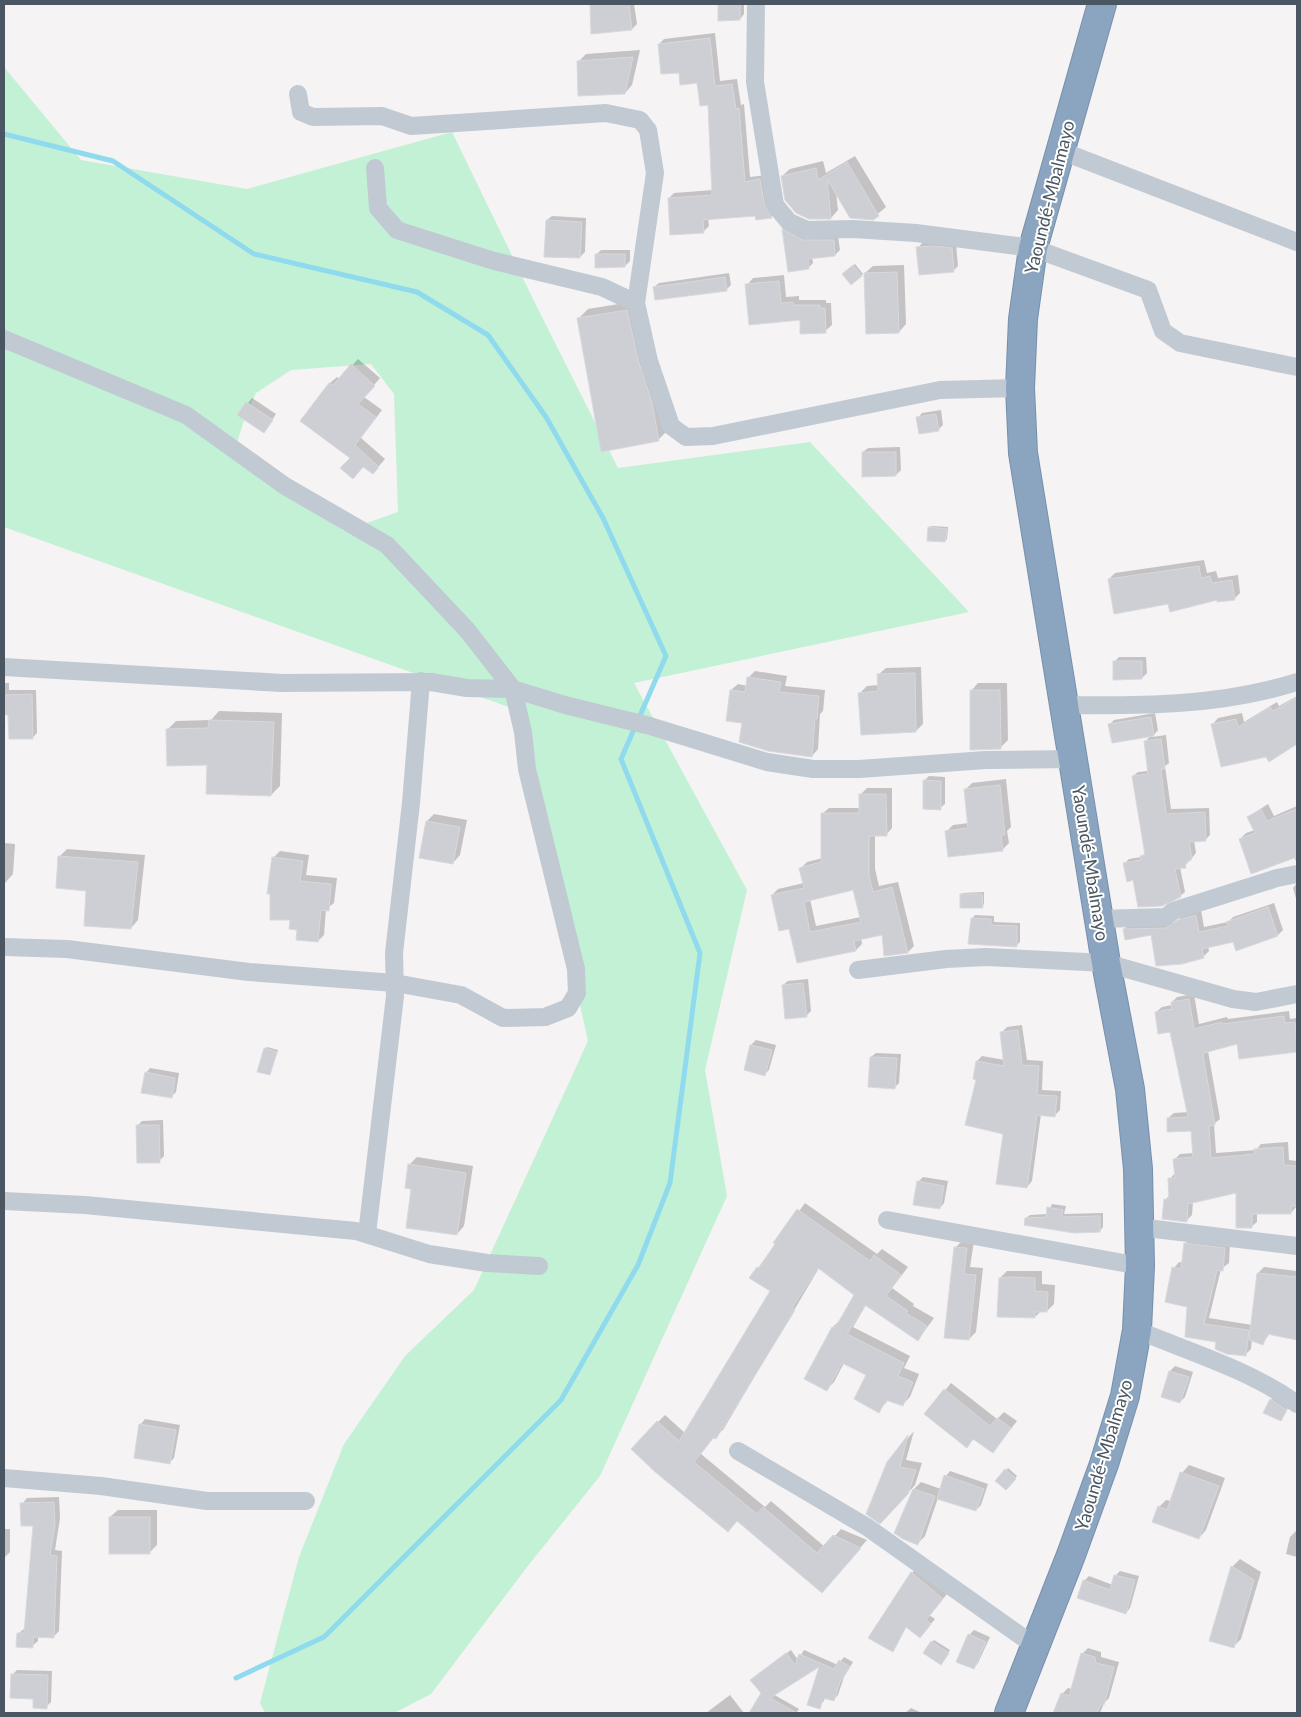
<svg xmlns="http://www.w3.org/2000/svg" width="1301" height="1717" font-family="Lato,sans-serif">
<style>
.green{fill:#c3f1d5;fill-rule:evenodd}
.shadow{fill:#0003;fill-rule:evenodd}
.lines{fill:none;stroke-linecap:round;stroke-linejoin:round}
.stream{stroke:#90daee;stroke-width:5}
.building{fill:#cdcfd5;stroke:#d7d9de;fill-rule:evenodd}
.highway-casing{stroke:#7690ad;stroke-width:30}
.street{stroke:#c1cad2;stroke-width:18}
.highway{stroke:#8ba5c1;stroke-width:28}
.labels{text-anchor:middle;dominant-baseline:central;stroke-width:4;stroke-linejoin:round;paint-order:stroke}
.street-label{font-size:18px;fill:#4a5661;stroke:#fff}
</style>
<rect width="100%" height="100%" fill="#f5f3f3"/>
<!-- green -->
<path class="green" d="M4 67 81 160 247 189 452 132 535 303 618 468 810 442 969 612 634 683 747 890 705 1070 727 1196 600 1476 527 1567 431 1694 394 1713H265L260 1703 299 1557 344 1444 405 1356 474 1290 588 1041 514 709 4 527ZM371 364 394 394 398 512 344 531 233 455 245 417 256 393 291 370Z"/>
<!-- shadow -->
<g class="shadow">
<polygon points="592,4 634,4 637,24 632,29 593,33"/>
<polygon points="719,4 744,4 744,14 740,19 719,20"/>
<polygon points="715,33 720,81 737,79 741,105 744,104 750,177 765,175 776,212 771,217 757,219 756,214 708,218 709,226 703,232 669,198 674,193 713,190 709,104 698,82 680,71 659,44 664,39"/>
<polygon points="640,50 632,85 625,93 579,61 586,54"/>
<polygon points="855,156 886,207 873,218 836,192 838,210 831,218 782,176 790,169 823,161 826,173"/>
<polygon points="552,216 586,218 585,252 580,257 547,220"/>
<polygon points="787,225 838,236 840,250 835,255 812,257 813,263 808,268 783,230"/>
<polygon points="938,242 956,244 958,266 953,271 918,248 922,243"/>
<polygon points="601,250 630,250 630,261 625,266 596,255"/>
<polygon points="855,264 863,274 861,276 845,272"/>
<polygon points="904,265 906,324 899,332 865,273 873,266"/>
<polygon points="729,273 731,285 726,290 654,287 659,283"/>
<polygon points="784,275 786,297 799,296 799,300 826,300 826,303 831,303 832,325 825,331 747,285 753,278"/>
<polygon points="637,301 668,430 658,440 578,319 588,309"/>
<polygon points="358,359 380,378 364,397 382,410 361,438 385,459 373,473 302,421 330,383 337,377 340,379"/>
<polygon points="252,398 276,414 268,426 239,414"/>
<polygon points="941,410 943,425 938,430 918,418 922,413"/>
<polygon points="900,447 901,470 896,475 863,452 868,448"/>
<polygon points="931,526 948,527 947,539 945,541 929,528"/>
<polygon points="1204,560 1207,573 1216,571 1218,578 1238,575 1240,593 1234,599 1169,602 1109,579 1115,573"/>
<polygon points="1119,657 1146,657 1147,673 1142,678 1114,662"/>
<polygon points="921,667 923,724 916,731 860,693 867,686 879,685 878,675 886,668"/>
<polygon points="755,671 787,676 785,686 825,690 823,711 820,714 818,749 812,756 731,690 738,684 748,686 749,677"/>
<polygon points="4,683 9,683 9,690 36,690 37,733 32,738 10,714 4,714"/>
<polygon points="978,683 1007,683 1008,740 1000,748 971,691"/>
<polygon points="1297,696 1297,742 1267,756 1212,725 1218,718 1242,713 1244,722 1277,702 1279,706"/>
<polygon points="219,711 282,713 280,786 271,795 208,764 167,730 176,721 211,720"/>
<polygon points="1155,713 1158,730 1152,737 1166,735 1169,763 1165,766 1171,809 1209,808 1210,835 1205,840 1194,840 1196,853 1185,866 1180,867 1185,892 1180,896 1134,879 1124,864 1129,859 1141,857 1146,852 1133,776 1138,772 1148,771 1145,742 1151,735 1110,724 1114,720"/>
<polygon points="929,776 945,777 945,804 940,808 924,781"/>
<polygon points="1006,779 1011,827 1007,831 1009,843 1002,850 947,831 953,825 969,823 965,790 972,783"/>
<path d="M867 788H892V828L886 835H875V869L879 886 898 882 914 946 908 952 883 933 861 938 862 944 856 950 790 927 772 895 778 889 804 883 801 868 807 862 823 858 822 814 829 808H861L860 795ZM854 889 861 917 816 926 810 899Z"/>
<polygon points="1268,804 1274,816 1297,806 1297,863 1294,857 1240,839 1246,833 1255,830 1248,817"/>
<polygon points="434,814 467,820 460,855 453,863 427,821"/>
<polygon points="4,843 15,844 13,874 5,883"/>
<polygon points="67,849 145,855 138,920 131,928 87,889 59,857"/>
<polygon points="280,851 309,855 306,875 337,878 334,903 326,909 324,935 318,941 298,929 291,919 273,858"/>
<polygon points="1297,883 1297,902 1293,888"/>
<polygon points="984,892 984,904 982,906 961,895 963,893"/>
<polygon points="1274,903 1283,930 1278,935 1208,946 1209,951 1203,957 1152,933 1124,929 1130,924 1173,923 1185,915 1201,910 1204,927 1228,922 1233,917"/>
<polygon points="975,915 994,916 994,922 1020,923 1020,942 1016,946 972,919"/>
<polygon points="808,979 811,1011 806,1016 783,985 788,981"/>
<polygon points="1194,994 1199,1024 1227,1017 1228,1019 1289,1011 1290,1019 1297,1018 1297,1051 1240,1058 1239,1043 1208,1051 1220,1119 1214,1124 1216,1153 1256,1150 1261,1144 1288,1142 1289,1160 1297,1161 1296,1207 1291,1213 1257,1212 1257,1222 1251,1227 1237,1192 1193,1201 1192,1215 1186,1221 1165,1200 1170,1195 1170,1179 1175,1173 1175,1159 1180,1154 1194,1153 1193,1130 1168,1118 1174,1113 1189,1112 1171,1031 1156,1012 1162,1007 1172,1005 1172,1002 1177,997"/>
<polygon points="1022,1025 1027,1060 1043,1061 1042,1090 1061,1091 1060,1110 1055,1115 1041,1114 1032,1181 1027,1187 1005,1133 977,1079 977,1061 982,1056 1005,1060 1002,1032 1007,1027"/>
<polygon points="756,1040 776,1045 769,1070 765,1074 745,1069 751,1045"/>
<polygon points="267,1047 278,1050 270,1074 265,1049"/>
<polygon points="876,1053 901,1054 899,1083 895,1087 871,1057"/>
<polygon points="150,1068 179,1073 176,1092 171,1097 146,1073"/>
<polygon points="163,1120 164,1156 159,1161 137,1126 142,1121"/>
<polygon points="417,1157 473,1166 464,1226 457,1234 413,1188 409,1165"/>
<polygon points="923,1177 948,1181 944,1203 940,1208 918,1182"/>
<polygon points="805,1203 877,1254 882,1249 908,1267 892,1288 914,1304 913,1306 934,1318 918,1340 866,1305 853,1327 910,1356 904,1368 919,1374 910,1397 902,1405 889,1399 879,1411 868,1375 844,1363 834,1382 827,1389 833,1327 840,1320 855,1295 819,1268 723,1430 714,1437 701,1454 765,1507 771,1501 825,1547 841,1529 867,1540 829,1584 738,1520 658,1422 665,1415 685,1433 772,1291 758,1268"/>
<polygon points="1052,1204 1066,1206 1064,1214 1103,1213 1103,1227 1100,1231 1026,1218 1030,1215 1047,1214"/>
<polygon points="1191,1238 1230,1243 1229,1263 1221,1269 1209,1318 1252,1325 1258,1273 1264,1267 1297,1271 1297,1339 1270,1333 1263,1343 1252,1339 1251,1349 1245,1355 1217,1341 1189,1306 1174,1268 1179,1262 1183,1263 1185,1244"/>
<polygon points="963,1240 974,1241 970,1267 983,1268 976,1332 969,1339 945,1337 956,1247"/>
<polygon points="1007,1271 1042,1271 1042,1284 1055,1285 1054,1304 1047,1311 1041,1311 1035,1317 1000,1278"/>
<polygon points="1175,1366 1193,1372 1185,1397 1180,1402 1162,1396 1170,1371"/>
<polygon points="951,1383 997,1419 1004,1412 1017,1421 993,1452 974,1438 967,1446 926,1414"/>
<polygon points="1276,1395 1290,1405 1281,1419 1271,1400"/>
<polygon points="145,1419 180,1425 174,1458 170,1462 135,1457 141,1424"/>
<polygon points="914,1431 906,1460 922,1463 915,1485 882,1522 868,1514 888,1462"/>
<polygon points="1189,1465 1225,1478 1206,1530 1199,1538 1159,1507 1166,1500 1171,1501 1182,1473"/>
<polygon points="1008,1468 1017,1476 1006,1489 997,1481"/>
<polygon points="950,1471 988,1484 981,1505 976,1510 938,1498 925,1536 918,1543 914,1489 921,1482 941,1489 946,1476"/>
<polygon points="59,1497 60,1518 55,1550 62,1551 59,1631 54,1636 38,1636 38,1641 32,1646 18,1634 25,1628 34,1524 22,1504 27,1498"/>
<polygon points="118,1510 157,1510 157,1545 149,1553 110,1517"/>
<polygon points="4,1529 10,1529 10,1552 5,1557"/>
<polygon points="1297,1530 1297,1557 1286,1554 1290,1537"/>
<polygon points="1240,1559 1261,1572 1241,1639 1233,1647 1210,1640 1232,1567"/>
<polygon points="916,1568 947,1594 929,1615 935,1619 924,1632 907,1626 892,1650 912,1573"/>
<polygon points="1120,1571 1139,1576 1130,1608 1126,1613 1084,1581 1089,1576 1113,1585 1115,1576"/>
<polygon points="974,1630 990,1637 978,1663 974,1668 969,1635"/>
<polygon points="934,1640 950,1650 943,1661 932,1642"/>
<polygon points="1088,1648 1101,1652 1101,1657 1119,1662 1109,1698 1104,1703 1100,1713 1054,1713 1062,1694 1068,1688 1072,1689 1082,1654"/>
<polygon points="791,1650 798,1660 804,1650 838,1665 844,1657 853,1662 844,1677 838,1695 834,1699 826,1697 820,1707 821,1664 773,1694 799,1709 796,1713 751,1713 762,1693 755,1677"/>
<polygon points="17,1670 52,1671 51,1702 46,1707 12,1675"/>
<polygon points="730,1695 744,1713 706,1713"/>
<polygon points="911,1708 922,1713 905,1713"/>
</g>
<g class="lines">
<!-- stream -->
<polyline class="stream" points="4,134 113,161 254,254 417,292 488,335 546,417 603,518 666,656 621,759 700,953 670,1183 638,1265 561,1400 324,1637 236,1678"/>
</g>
<!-- building -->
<g class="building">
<polygon points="590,4 629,4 632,30 591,34"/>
<polygon points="718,4 740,4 740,20 718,21"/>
<polygon points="710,38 715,86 732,84 736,109 739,108 745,182 760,179 765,207 772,218 756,220 755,216 703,220 704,233 670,235 668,198 712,195 708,105 700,106 697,83 680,85 679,73 661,74 658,44"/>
<polygon points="633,57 625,94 578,96 577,61"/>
<polygon points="847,162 879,216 873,220 850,218 827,179 831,219 809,219 796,213 785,200 781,176 816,168 818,180"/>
<polygon points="546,220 582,222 580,258 544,257"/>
<polygon points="782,229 803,240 834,240 835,256 808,259 809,269 788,272"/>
<polygon points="933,246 952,248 954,272 919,275 916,247"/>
<polygon points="595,254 625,254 625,267 595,268"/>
<polygon points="853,265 862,276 851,285 842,274"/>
<polygon points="897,272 899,333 866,334 864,273"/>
<polygon points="725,277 727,291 655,300 653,287"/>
<polygon points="779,281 781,303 793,302 793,305 820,305 820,308 825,308 826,333 800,334 800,320 749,325 745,284"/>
<polygon points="627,310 639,363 652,402 659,441 601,452 577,318"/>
<polygon points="351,364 375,386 358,404 376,417 355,445 379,467 373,474 363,467 353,479 340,468 350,458 300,421 329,383 333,385"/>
<polygon points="246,402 273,420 264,433 237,415"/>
<polygon points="936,414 939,431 919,434 916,417"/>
<polygon points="862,452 896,452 896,476 862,477"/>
<polygon points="928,527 947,529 945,542 927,541"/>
<polygon points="1199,566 1201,578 1210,576 1212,583 1232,580 1235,600 1217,602 1217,600 1170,612 1168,604 1114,614 1108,579"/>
<polygon points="1113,661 1142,661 1142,679 1113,680"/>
<polygon points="915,673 916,732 861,735 858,693 878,691 877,674"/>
<polygon points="747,677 781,682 779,692 819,696 817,719 815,719 812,757 768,751 739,742 742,723 726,721 730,690 745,692"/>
<polygon points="970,690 1000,690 1001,749 970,750"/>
<polygon points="32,694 33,739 9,739 8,715 4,715 4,695"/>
<polygon points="1297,697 1297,744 1269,762 1266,757 1221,767 1211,724 1236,719 1238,727 1270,707 1273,711"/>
<polygon points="1151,717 1154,736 1112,743 1108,724"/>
<polygon points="209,720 274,722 271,796 206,794 207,765 167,766 166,729 208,728"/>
<polygon points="1161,739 1165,769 1161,769 1166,814 1205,812 1206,841 1189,842 1192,859 1185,864 1186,868 1175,869 1181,897 1162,906 1138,907 1133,880 1127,882 1123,863 1141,860 1140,856 1145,855 1132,776 1148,774 1144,741"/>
<polygon points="923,780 941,781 941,810 923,809"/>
<polygon points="1000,785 1005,835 1001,835 1003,851 948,857 945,831 968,828 964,789"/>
<path d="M859 794H886L887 836H869V876L873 892 892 887 908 953 884 956 882 935 854 941 856 951 797 963 789 929 779 931 771 895 804 888 799 868 821 862V813H859ZM853 890 861 922 810 932 804 902Z"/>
<polygon points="1261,809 1267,821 1297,809 1297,857 1251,874 1239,839 1255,833 1247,817"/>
<polygon points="426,821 460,827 453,864 419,858"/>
<polygon points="58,856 138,862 131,929 84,926 86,891 56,888"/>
<polygon points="272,857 303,861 300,881 331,884 329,911 321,910 318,942 296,940 297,930 289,929 290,920 270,920 270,894 267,894"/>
<polygon points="960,894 982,894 983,908 960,908"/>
<polygon points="1268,907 1278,936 1236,951 1233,942 1202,949 1204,958 1182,964 1156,966 1151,935 1125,940 1123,929 1166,928 1178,920 1196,915 1199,932 1228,926 1226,922"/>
<polygon points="971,918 991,919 991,925 1017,926 1017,947 968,944"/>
<polygon points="803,983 807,1017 785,1019 782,985"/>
<polygon points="1189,999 1194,1029 1222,1022 1222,1024 1284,1016 1285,1023 1295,1022 1297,1052 1239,1059 1237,1044 1204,1053 1203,1055 1215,1125 1209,1126 1211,1158 1255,1154 1254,1149 1283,1147 1284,1165 1297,1166 1297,1206 1291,1206 1291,1214 1252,1214 1252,1228 1236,1228 1236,1193 1188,1204 1187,1222 1162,1219 1164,1199 1169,1200 1168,1178 1175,1178 1173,1159 1193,1157 1191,1131 1167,1132 1167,1118 1188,1117 1170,1032 1158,1034 1155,1012 1172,1009 1171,1002"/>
<polygon points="1018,1030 1022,1065 1039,1066 1037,1095 1057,1096 1055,1117 1037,1115 1027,1188 996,1184 1003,1134 965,1125 976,1080 973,1079 976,1061 1004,1066 1000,1032"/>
<polygon points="750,1045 772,1050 765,1076 744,1070"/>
<polygon points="264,1048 277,1052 270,1075 257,1072"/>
<polygon points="870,1057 897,1058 895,1089 868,1087"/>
<polygon points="145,1072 175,1078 172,1098 141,1093"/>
<polygon points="136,1125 159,1125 160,1163 137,1163"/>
<polygon points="408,1164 466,1173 457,1235 406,1228 411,1189 405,1188"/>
<polygon points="917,1181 944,1186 940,1209 913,1205"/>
<polygon points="1047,1207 1063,1210 1062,1217 1100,1216 1100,1232 1074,1233 1024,1225 1025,1218 1046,1217"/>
<polygon points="797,1209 870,1261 874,1255 901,1275 886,1296 908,1311 906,1313 927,1326 918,1341 865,1305 847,1334 904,1363 898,1376 913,1382 903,1406 886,1400 879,1413 854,1399 866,1375 842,1363 827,1391 804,1379 832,1327 835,1328 854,1295 818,1268 792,1308 795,1310 716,1439 713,1438 694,1462 757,1514 763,1507 817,1553 833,1535 861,1548 822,1593 737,1521 728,1532 654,1471 631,1449 657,1421 679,1441 770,1291 749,1278 757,1267 759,1268 775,1244 773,1243"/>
<polygon points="1184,1243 1225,1248 1223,1271 1217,1270 1204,1324 1249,1330 1246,1356 1227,1354 1215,1349 1216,1342 1185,1337 1187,1307 1165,1302 1172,1267 1181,1269"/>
<polygon points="954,1247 967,1248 964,1274 976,1275 969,1340 944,1338"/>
<polygon points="1257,1273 1297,1277 1297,1340 1267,1334 1263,1345 1249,1340"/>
<polygon points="1012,1277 1035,1278 1035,1291 1048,1292 1047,1312 1035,1312 1035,1318 997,1317 999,1278"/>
<polygon points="1169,1371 1189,1377 1180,1403 1161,1397"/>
<polygon points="944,1389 990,1426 997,1418 1011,1428 993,1453 973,1439 967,1448 924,1414"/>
<polygon points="1270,1399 1287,1410 1281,1421 1263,1413"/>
<polygon points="139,1424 176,1430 170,1464 134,1458"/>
<polygon points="908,1435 900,1467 916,1470 908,1494 880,1524 866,1514 887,1462"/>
<polygon points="1005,1469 1016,1479 1006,1490 995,1481"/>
<polygon points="1180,1472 1219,1486 1199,1539 1152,1522 1158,1506 1167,1510"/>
<polygon points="944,1475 984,1489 976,1511 937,1499"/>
<polygon points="913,1489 935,1496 918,1545 903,1539 894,1533"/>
<polygon points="54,1502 55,1525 50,1555 57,1556 54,1638 33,1637 33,1648 16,1647 17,1633 24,1633 33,1526 21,1526 20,1503"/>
<rect x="109" y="1517" width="41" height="37"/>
<polygon points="1231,1566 1254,1580 1234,1648 1209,1641"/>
<polygon points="911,1572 943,1599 926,1620 931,1624 920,1638 906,1627 893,1652 868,1638"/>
<polygon points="1114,1575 1135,1580 1126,1614 1077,1598 1083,1580 1110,1590"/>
<polygon points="968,1634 986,1642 974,1669 956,1662"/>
<polygon points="931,1641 949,1653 941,1665 923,1653"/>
<polygon points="786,1653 795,1665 799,1654 834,1669 839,1660 850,1667 840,1682 834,1701 823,1698 820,1709 807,1705 819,1667 770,1698 797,1713 749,1713 761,1693 750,1680"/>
<polygon points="1081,1653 1095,1657 1096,1663 1114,1667 1104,1705 1101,1704 1097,1713 1053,1713 1061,1693 1069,1696"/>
<polygon points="11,1674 48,1675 47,1709 33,1708 33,1699 10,1698"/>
</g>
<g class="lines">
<!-- highway casing -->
<g class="highway-casing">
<polyline id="highway" points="1009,1713 1071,1555 1104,1464 1125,1396 1137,1330 1140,1266 1138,1169 1130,1089 1106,963 1023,453 1020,388 1023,319 1033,248 1102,4"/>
</g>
<!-- street -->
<g class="street">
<polyline points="756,4 755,82 775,205 789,222 807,230 853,229 916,233 1033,248 1148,290 1163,331 1180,343 1297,367"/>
<polyline points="298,94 301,112 313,117 382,116 411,126 606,113 640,120 648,130 655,173 636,303"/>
<polyline points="1059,150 1297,242"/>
<polyline points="375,168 378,208 397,230 494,261 602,287 636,303 649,361 671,426 686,437 713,436 940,390 1020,388"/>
<polyline points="4,339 186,415 285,486 387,545 467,630 513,689 523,732 527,769 576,969 577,993 568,1008 545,1017 503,1018 461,995 395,983 249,972 67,949 4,947"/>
<polyline points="4,667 282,683 431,682 467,688 513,689 565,705 650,726 767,762 813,769 859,769 986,760 1074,759"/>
<path d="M1063 705C1143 706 1220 706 1297 682"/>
<polyline points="1100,919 1166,917 1173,911 1277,878 1297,874"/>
<polyline points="858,970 946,959 986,957 1106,963 1233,999 1256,1002 1297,994"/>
<polyline points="4,1201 85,1205 356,1231 429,1254 487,1263 539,1266"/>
<polyline points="887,1220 1140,1266"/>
<polyline points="1138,1227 1297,1246"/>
<polyline points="367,1234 395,996 394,953 411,803 421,681"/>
<path d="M1137 1330C1190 1352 1250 1370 1297 1404"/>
<polyline points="738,1451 867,1527 1035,1646"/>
<polyline points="4,1478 101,1486 207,1501 306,1501"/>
</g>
<!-- highway -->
<use href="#highway" class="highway"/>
</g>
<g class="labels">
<!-- street labels -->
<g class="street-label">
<text transform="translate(1049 197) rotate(-76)">Yaoundé-Mbalmayo</text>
<text transform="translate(1091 863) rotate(81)">Yaoundé-Mbalmayo</text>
<text transform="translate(1103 1455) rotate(-73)">Yaoundé-Mbalmayo</text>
</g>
</g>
<!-- border -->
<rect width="1301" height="1717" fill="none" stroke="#4a5661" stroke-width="10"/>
</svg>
